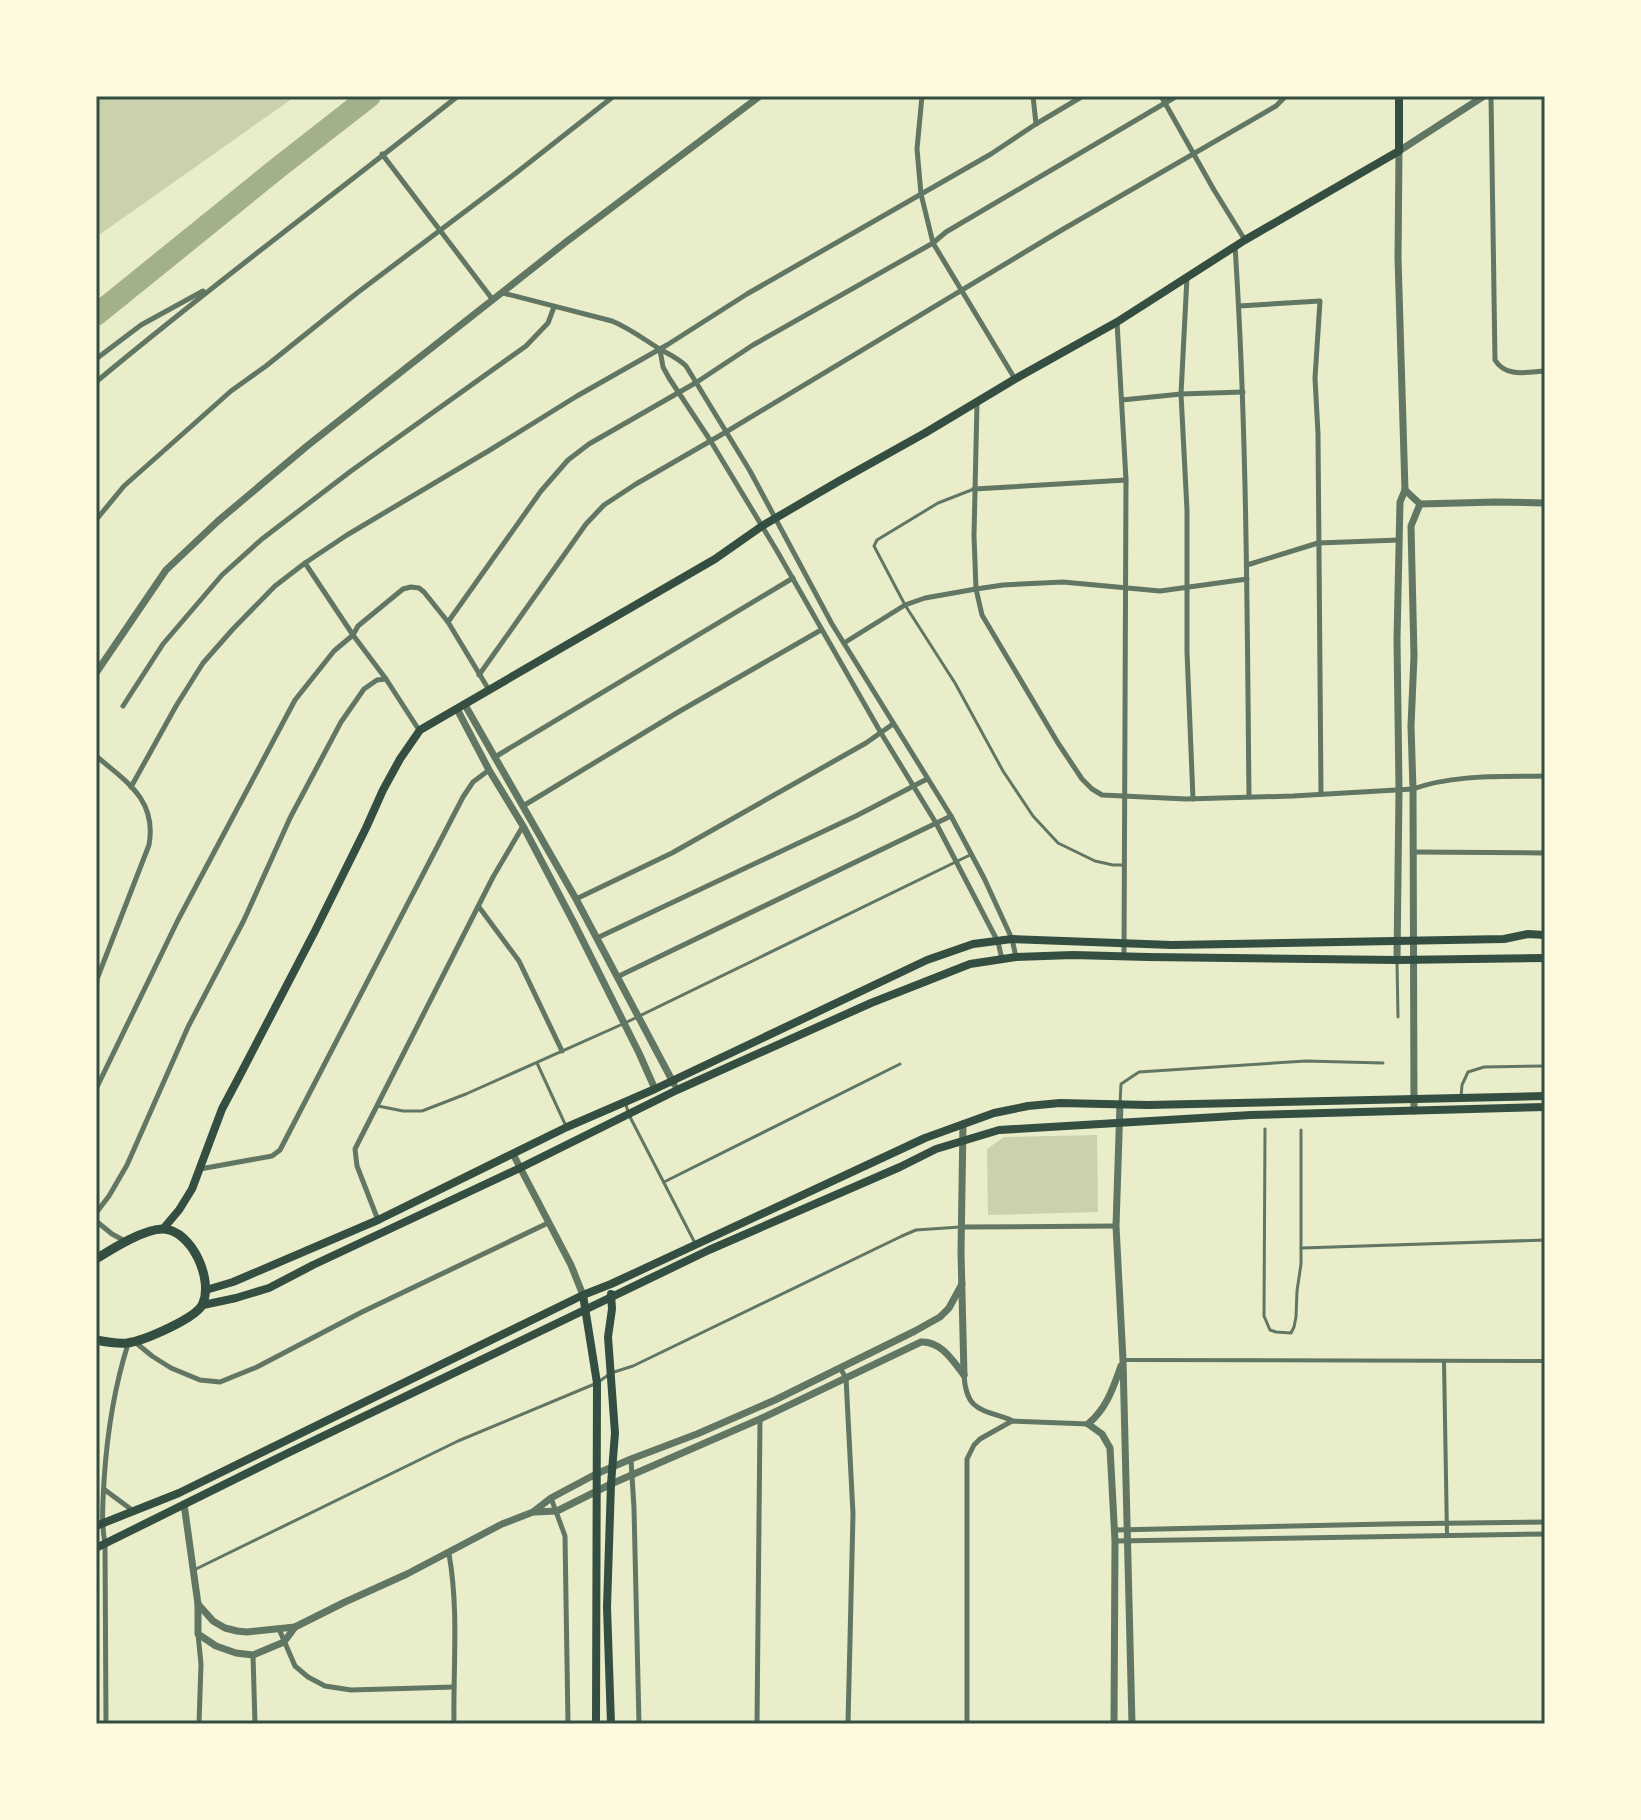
<svg xmlns="http://www.w3.org/2000/svg" width="1641" height="1820" font-family="'Noto Sans',sans-serif">
<style>
.green{fill:#cad2ad}
.lines{fill:none;stroke-linecap:round;stroke-linejoin:round}
.river{stroke:#a3b18a;stroke-width:22}
.service{stroke:#617663;stroke-width:3}
.pedestrian{stroke:#617663;stroke-width:4}
.minor{stroke:#617663;stroke-width:5}
.tertiary{stroke:#617663;stroke-width:7}
.secondary{stroke:#344e41;stroke-width:8}
.trunk{stroke:#344e41;stroke-width:9}
.neatline{fill:none;stroke:#344e41;stroke-width:3}
</style>
<rect width="100%" height="100%" fill="#e9edc9"/>
<!-- green -->
<g class="green">
<polygon points="96,96 296,96 96,237"/>
<polygon points="1097,1135 1098,1212 988,1215 987,1149 1004,1137"/>
</g>
<g class="lines">
<!-- river -->
<polyline class="river" points="96,315 279,167 370,96"/>
<!-- service -->
<g class="service">
<polyline points="974,489 938,503 877,540 874,546 905,605 955,683 1003,771 1033,816 1058,843 1095,861 1113,865 1125,865"/>
<polyline points="1397,961 1398,1017"/>
<polyline points="537,1063 565,1124"/>
<polyline points="1461,1097 1462,1085 1468,1072 1484,1067 1545,1066"/>
<polyline points="1120,1104 1121,1084 1139,1072 1306,1061 1383,1063"/>
<polyline points="626,1105 629,1115 696,1245"/>
<polyline points="378,1106 403,1111 422,1111 466,1094 625,1023 972,854"/>
<polyline points="1265,1129 1264,1316 1270,1330 1276,1332 1291,1333 1294,1327 1296,1317 1297,1291 1301,1264 1301,1130"/>
<polyline points="664,1182 900,1064"/>
<polyline points="1302,1248 1545,1240"/>
<polyline points="196,1569 458,1441 597,1383 611,1373 633,1366 902,1236 916,1230 960,1227"/>
</g>
<!-- pedestrian -->
<g class="pedestrian">
<polyline points="1123,1360 1545,1361"/>
<polyline points="1444,1362 1447,1535"/>
</g>
<!-- minor -->
<g class="minor">
<polyline points="922,96 917,149 921,194 933,243 1015,379"/>
<polyline points="1033,96 1036,124"/>
<polyline points="1161,96 1214,190 1245,240"/>
<path d="M1491 96 1495 360C1506 378 1527 372 1545 371"/>
<polyline points="382,154 493,300"/>
<path d="M1235 246C1247 430 1247 614 1249 797"/>
<polyline points="1187,277 1181,394 1187,510 1187,652 1193,799"/>
<path d="M503 293 612 321C629 328 642 338 658 348 668 354 677 357 686 366L750 471 832 624 951 816 984 878 1012 939 1016 957"/>
<polyline points="1239,306 1320,301 1315,378 1318,434 1321,794"/>
<polyline points="1117,322 1126,480 1124,956"/>
<polyline points="660,350 663,367 669,378 710,440 777,551 881,733 936,823 998,942 1002,959"/>
<polyline points="96,359 141,325 203,291"/>
<path d="M96 382C214 283 338 192 458 96"/>
<polyline points="1122,400 1181,394 1243,392"/>
<path d="M977 403 974 536 976 589 982 615 1058 743 1082 779 1092 789 1102 795 1186 799 1293 796 1413 789C1455 774 1502 777 1545 776"/>
<polyline points="974,489 1126,480"/>
<polyline points="96,520 124,486 231,391 266,366 357,293 516,173 614,96"/>
<polyline points="305,563 353,635 386,679 419,730"/>
<polyline points="1247,565 1318,543 1399,540"/>
<polyline points="448,622 541,491 568,460 589,444 697,382 753,345 933,243 946,232 1177,96"/>
<polyline points="844,643 905,605 925,598 976,589 1003,585 1063,582 1160,591 1247,579"/>
<polyline points="479,675 586,524 604,505 636,484 726,432 1060,231 1276,106 1286,96"/>
<polyline points="123,706 163,644 222,575 262,539 351,471 526,346 548,323 554,307"/>
<path d="M96 756C127 782 157 800 149 845L97 979 96 991"/>
<polyline points="495,757 793,578"/>
<polyline points="131,787 176,706 203,663 233,629 275,586 305,563 347,535 490,450 577,396 667,345 747,294 991,154 1036,124 1083,96"/>
<polyline points="523,806 680,711 821,630"/>
<polyline points="1413,852 1545,853"/>
<polyline points="576,899 672,853 866,743 893,724"/>
<polyline points="479,907 519,961 562,1051"/>
<polyline points="597,938 856,816 927,779"/>
<polyline points="617,977 951,816"/>
<polyline points="96,1089 178,920 295,700 334,651 353,635 358,626 403,589 411,587 419,588 424,592 448,622 489,690"/>
<polyline points="200,1169 272,1156 280,1150 463,797 473,782 489,770"/>
<polyline points="96,1213 109,1196 127,1165 188,1027 244,920 290,818 341,722 364,689 377,680 386,679"/>
<polyline points="378,1220 357,1166 355,1149 493,877 523,826"/>
<polyline points="96,1221 112,1234 125,1241"/>
<polyline points="961,1227 1116,1226"/>
<polyline points="135,1342 152,1356 171,1368 200,1380 220,1382 257,1367 362,1312 548,1223"/>
<polyline points="840,1368 846,1378 853,1514 848,1724"/>
<path d="M964 1375C966 1411 981 1409 1011 1420"/>
<polyline points="631,1460 634,1508 639,1724"/>
<polyline points="105,1490 132,1510"/>
<polyline points="551,1498 565,1536 568,1724"/>
<polyline points="1115,1530 1387,1524 1545,1522"/>
<polyline points="1115,1541 1545,1534"/>
<path d="M449 1554C459 1610 453 1667 454 1724"/>
<polyline points="279,1629 295,1666 308,1677 325,1686 351,1690 454,1687"/>
<polyline points="198,1634 201,1664 199,1724"/>
<polyline points="253,1655 255,1724"/>
<path d="M106 1724 105 1544C101 1521 103 1503 104 1481 107 1434 114 1388 128 1344"/>
<polyline points="757,1724 760,1419"/>
<polyline points="967,1724 967,1459 974,1445 980,1439 1012,1421 1088,1424"/>
</g>
<!-- tertiary -->
<g class="tertiary">
<polyline points="1405,490 1420,504 1496,502 1545,503"/>
<polyline points="96,673 166,570 218,521 307,446 566,242 760,96"/>
<polyline points="465,705 576,899 674,1084"/>
<polyline points="457,709 489,770 523,826 574,923 639,1053 655,1089"/>
<polyline points="1397,960 1399,790 1397,639 1400,502 1405,490 1398,258 1399,151 1484,96"/>
<polyline points="1120,1104 1116,1226 1123,1360 1132,1724"/>
<polyline points="1414,1111 1413,789 1411,726 1414,656 1411,526 1420,504"/>
<polyline points="963,1124 961,1252 964,1375"/>
<polyline points="513,1154 571,1265 583,1295"/>
<polyline points="184,1504 198,1604 198,1634 216,1646 236,1653 253,1655 284,1642 295,1627"/>
<path d="M535 1512 557 1511 611 1484 760 1419 921 1342C941 1341 953 1361 964 1375"/>
<polyline points="198,1604 213,1621 225,1628 237,1631 247,1632 295,1627 345,1602 407,1574 502,1524 533,1512 551,1498 596,1474 631,1459 697,1434 775,1400 915,1331 940,1317 949,1308 962,1284"/>
<path d="M1114 1724 1115 1541 1110 1448 1102 1434 1088 1424C1107 1408 1113 1388 1121 1366"/>
</g>
<!-- secondary -->
<g class="secondary">
<polyline points="163,1229 179,1210 192,1189 222,1109 239,1077 315,931 366,828 383,790 400,759 420,730 715,559 762,526 839,481 925,433 1015,379 1117,322 1245,240 1399,151 1399,96"/>
<polyline points="206,1290 233,1282 378,1220 567,1127 655,1089 927,960 973,944 1012,939 1172,945 1504,939 1528,934 1545,935"/>
<polyline points="583,1295 597,1383 596,1724"/>
<polyline points="203,1305 236,1298 269,1288 313,1265 520,1168 677,1090 871,1003 970,964 1016,957 1073,955 1148,957 1397,960 1545,958"/>
<polyline points="96,1526 179,1493 583,1295 611,1284 925,1138 994,1113 1028,1106 1060,1103 1148,1105 1545,1096"/>
<polyline points="96,1548 290,1452 709,1250 900,1167 936,1149 999,1130 1251,1115 1545,1107"/>
<polyline points="611,1724 607,1607 611,1484 615,1433 608,1337 612,1309 611,1294"/>
</g>
<!-- trunk -->
<path class="trunk" d="M96 1259C112 1249 145 1228 164 1229 192 1231 213 1279 203 1303 198 1318 143 1341 127 1343 117 1344 106 1342 96 1340"/>
</g>
<!-- border -->
<rect width="1641" height="1820" fill="none" stroke="#fefae0" stroke-width="196"/>
<rect x="98" y="98" width="1445" height="1624" class="neatline"/>
</svg>
